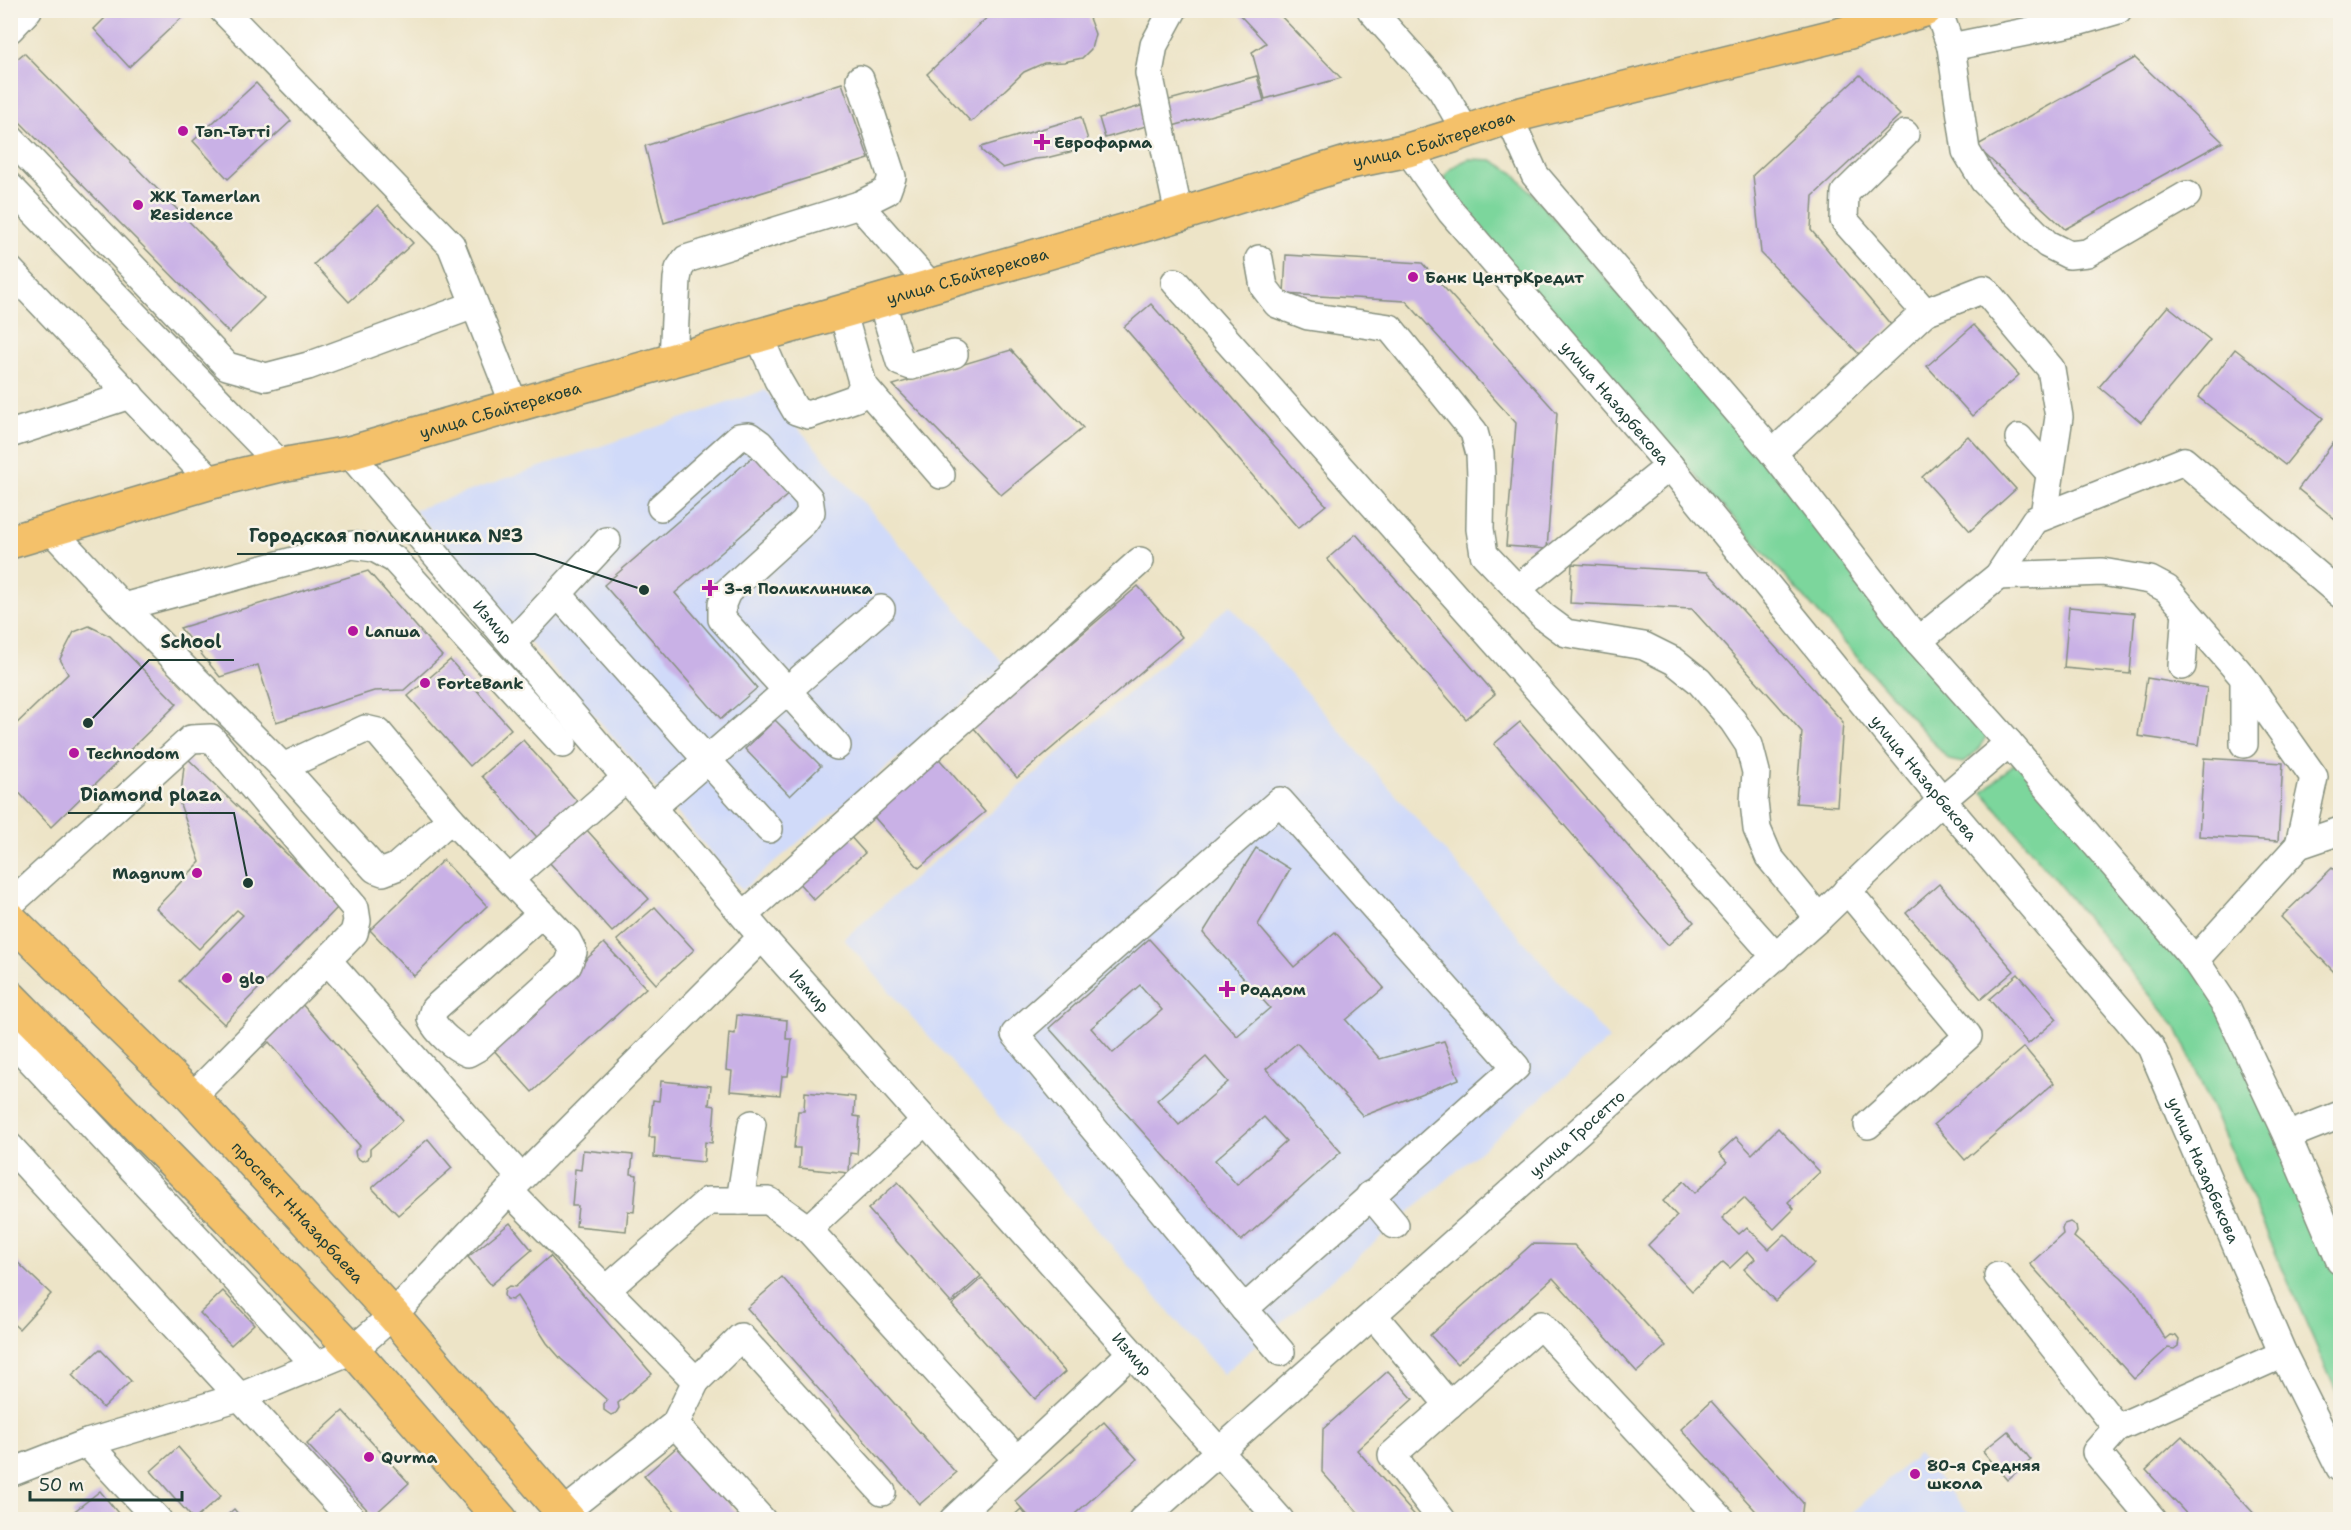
<svg xmlns="http://www.w3.org/2000/svg" width="2351" height="1530" font-family="'Shantell Sans',sans-serif">
<style>
.built{fill:#d0daf9}
.green{fill:#7cd69c;stroke:#4e8a68;stroke-width:1.5}
.building{fill:#c9b1e6;fill-rule:evenodd}
.lines{fill:none;stroke-linecap:round;stroke-linejoin:round}
.minor-casing{stroke:#86907e;stroke-width:30}
.major-casing{stroke:#86907e;stroke-width:36}
.minor{stroke:#fff;stroke-width:27}
.major{stroke:#f4c16b;stroke-width:33}
.poi-dot{fill:#b5179e;stroke:#f7f3e8;stroke-width:2}
.labels{text-anchor:middle;dominant-baseline:central;stroke-width:5;stroke-linejoin:round;paint-order:stroke}
.poi-label{font-size:16px;font-weight:bold;fill:#1f3d34;stroke:#f7f3e8;text-anchor:start}
.street-label{font-size:16px;fill:#1f3d34;stroke:#f7f3e8}
.leader{fill:none;stroke:#1f3d34;stroke-width:2}
.callout-dot{fill:#1f3d34;stroke:#f7f3e8;stroke-width:2}
.callout-label{font-size:18px;text-anchor:middle;font-weight:bold;fill:#1f3d34;stroke:#f7f3e8;stroke-width:5;stroke-linejoin:round;paint-order:stroke}
</style>
<rect width="100%" height="100%" fill="#f7f3e8"/>
<filter id="ink" filterUnits="userSpaceOnUse"><feTurbulence type="fractalNoise" baseFrequency=".0167" numOctaves="2"/><feDisplacementMap in="SourceGraphic" scale="12" xChannelSelector="R" yChannelSelector="G"/><feConvolveMatrix kernelMatrix="1 2 1 2 8 2 1 2 1" color-interpolation-filters="sRGB"/></filter>
<filter id="wash" filterUnits="userSpaceOnUse"><feTurbulence type="fractalNoise" baseFrequency=".008" numOctaves="4" result="noise"/><feDisplacementMap in="SourceGraphic" scale="24" xChannelSelector="R" yChannelSelector="G"/><feGaussianBlur stdDeviation="1.35" result="paint"/><feColorMatrix in="noise" values="0 0 0 0 0 0 0 0 0 0 0 0 0 0 0 0 0 1.4 0 .05"/><feComposite in="paint" operator="in"/></filter>
<g filter="url(#wash)">
<rect width="100%" height="100%" fill="#ede4c7"/>
<!-- built -->
<g class="built">
<polygon points="765,390 1006,666 742,890 609,732 414,510"/>
<polygon points="1230,605 1609,1039 1223,1374 844,939"/>
<polygon points="1918,1454 1973,1519 1845,1519"/>
</g>
<!-- green -->
<g class="green">
<path d="M1469 159 1492 160 1514 173 1992 723C1985 741 1978 752 1963 763L1949 760 1444 193C1442 172 1451 166 1469 159Z"/>
<polygon points="2018,760 2229,999 2340,1266 2340,1400 2177,1028 1983,792"/>
</g>
<g id="blocks">
<!-- building -->
<g class="building">
<polygon points="113,10 190,10 129,67 94,29"/>
<polygon points="995,10 1086,10 1095,34 1091,49 1082,58 1064,62 1044,63 1024,72 971,122 927,74"/>
<polygon points="1235,10 1275,10 1341,78 1265,99 1252,52 1266,43"/>
<polygon points="24,53 264,298 229,333 10,112 10,65"/>
<polygon points="2135,58 2223,142 2065,229 1976,146"/>
<polygon points="1860,75 1900,115 1813,196 1811,230 1892,326 1859,354 1761,253 1753,175"/>
<polygon points="1257,76 1264,101 1169,127 1162,102"/>
<polygon points="256,83 291,121 228,179 193,141"/>
<polygon points="842,83 869,159 664,223 645,146"/>
<polygon points="1148,104 1153,124 1105,138 1099,118"/>
<polygon points="1081,117 1089,143 1070,152 1046,158 1034,159 1003,168 982,151 981,147"/>
<polygon points="378,205 413,243 349,302 314,264"/>
<polygon points="1286,255 1422,263 1557,413 1547,549 1506,546 1516,423 1406,301 1284,294"/>
<polygon points="1151,304 1326,505 1298,528 1124,327"/>
<polygon points="2168,306 2210,340 2141,422 2099,387"/>
<polygon points="1974,325 2019,375 1972,416 1927,366"/>
<polygon points="2235,349 2323,418 2285,465 2198,397"/>
<polygon points="1011,350 1083,428 1001,495 893,385"/>
<polygon points="1968,436 2016,489 1970,531 1922,477"/>
<polygon points="2333,443 2340,448 2340,523 2298,489"/>
<polygon points="757,453 791,492 675,593 757,688 721,719 604,585"/>
<polygon points="1356,534 1495,694 1466,719 1327,559"/>
<polygon points="1572,564 1708,572 1843,722 1837,806 1796,803 1802,732 1692,609 1570,603"/>
<polygon points="368,571 442,656 404,690 374,691 276,722 258,665 220,677 180,628"/>
<polygon points="1138,586 1182,637 1017,778 973,727"/>
<polygon points="2069,607 2135,613 2130,674 2064,668"/>
<polygon points="89,626 110,636 177,704 51,827 10,783 10,730 68,674 60,659 74,632"/>
<polygon points="450,660 511,729 470,766 408,696"/>
<polygon points="2147,678 2207,688 2199,745 2138,736"/>
<polygon points="775,720 821,766 790,796 745,749"/>
<polygon points="1520,722 1694,922 1668,945 1494,744"/>
<polygon points="523,740 584,809 544,845 482,776"/>
<polygon points="934,753 985,812 919,868 868,810"/>
<polygon points="185,756 340,905 224,1024 179,981 243,915 237,910 199,949 156,908 200,862 180,804"/>
<polygon points="2204,758 2283,763 2278,841 2199,836"/>
<polygon points="586,829 649,899 612,932 549,862"/>
<polygon points="848,834 865,853 814,900 797,881"/>
<path d="M1256 848 1290 869 1258 925 1294 967 1335 932 1384 988 1346 1020 1380 1059 1444 1041 1459 1079 1363 1116 1297 1043 1266 1069 1341 1152 1241 1241 1049 1028 1149 939 1237 1036 1270 1008 1203 933ZM1140 985 1162 1010 1113 1053 1091 1028ZM1206 1057 1228 1082 1179 1125 1157 1100ZM1264 1117 1286 1141 1237 1185 1215 1160Z"/>
<polygon points="443,860 487,906 414,976 370,930"/>
<polygon points="2332,868 2340,876 2340,966 2334,972 2281,917"/>
<polygon points="1939,884 2014,971 1981,999 1906,913"/>
<polygon points="655,907 694,950 656,984 617,940"/>
<polygon points="604,943 646,988 532,1092 491,1047"/>
<polygon points="2018,974 2057,1019 2028,1044 1989,999"/>
<polygon points="301,1003 403,1120 370,1149 370,1154 368,1159 362,1161 356,1157 355,1151 360,1146 269,1042 264,1047 258,1045"/>
<polygon points="737,1015 787,1020 786,1039 792,1039 788,1076 782,1076 780,1095 730,1091 732,1071 726,1070 729,1033 735,1034"/>
<polygon points="2024,1047 2054,1083 1965,1160 1934,1124"/>
<polygon points="661,1081 711,1086 709,1105 715,1106 712,1143 705,1142 704,1162 654,1157 655,1137 649,1137 653,1100 659,1101"/>
<polygon points="805,1092 855,1097 854,1116 860,1117 857,1154 850,1153 849,1173 799,1168 800,1148 794,1148 798,1111 804,1111"/>
<polygon points="1778,1128 1820,1172 1788,1202 1794,1209 1774,1229 1744,1198 1722,1218 1739,1234 1747,1227 1769,1249 1785,1234 1814,1264 1775,1301 1744,1269 1755,1259 1748,1251 1730,1268 1723,1262 1692,1291 1648,1245 1677,1216 1663,1201 1684,1181 1695,1193 1727,1162 1719,1153 1736,1137 1752,1154"/>
<polygon points="428,1139 452,1168 398,1215 372,1188"/>
<polygon points="583,1150 633,1155 631,1174 637,1175 634,1212 628,1211 626,1231 576,1226 578,1206 572,1206 575,1169 581,1170"/>
<polygon points="898,1182 981,1276 951,1303 868,1209"/>
<polygon points="2070,1222 2076,1226 2077,1232 2074,1237 2121,1277 2136,1292 2165,1339 2170,1335 2176,1336 2179,1340 2178,1346 2174,1349 2168,1348 2134,1379 2030,1264 2063,1234 2062,1229 2064,1224"/>
<polygon points="510,1223 532,1250 491,1285 468,1257"/>
<polygon points="1532,1244 1574,1245 1666,1346 1637,1372 1553,1278 1457,1364 1430,1335"/>
<polygon points="550,1256 652,1374 618,1403 619,1408 616,1413 611,1415 604,1410 604,1404 607,1400 561,1359 547,1343 517,1296 512,1300 506,1299 504,1295 505,1289 509,1286 515,1287"/>
<polygon points="13,1258 51,1294 19,1329 10,1321 10,1260"/>
<polygon points="782,1277 956,1473 920,1504 747,1308"/>
<polygon points="982,1278 1065,1372 1035,1399 952,1305"/>
<polygon points="223,1291 254,1324 231,1345 200,1313"/>
<polygon points="100,1349 131,1381 103,1408 72,1375"/>
<polygon points="1388,1371 1413,1399 1357,1450 1419,1520 1365,1520 1322,1472 1323,1429"/>
<polygon points="1711,1401 1803,1503 1801,1520 1764,1520 1681,1429"/>
<polygon points="343,1411 409,1483 373,1516 307,1444"/>
<polygon points="1104,1422 1137,1459 1068,1520 1032,1520 1015,1501"/>
<polygon points="2008,1431 2031,1460 2007,1480 1983,1451"/>
<polygon points="2182,1436 2260,1520 2192,1520 2146,1470"/>
<polygon points="178,1447 221,1496 194,1520 151,1471"/>
<polygon points="677,1447 743,1520 683,1520 644,1476"/>
<polygon points="100,1491 122,1518 75,1520 71,1514"/>
<polygon points="234,1509 243,1520 222,1520"/>
<polygon points="1021,1509 1030,1520 1009,1520"/>
</g>
</g>
</g>
<g filter="url(#ink)">
<use href="#blocks" fill-opacity="0" stroke="#86907e" stroke-width="1.5"/>
<g class="lines">
<!-- minor casing -->
<g class="minor-casing">
<g id="minor">
<polyline points="223,10 451,245 514,404"/>
<polyline points="1173,10 1154,45 1149,73 1179,215"/>
<polyline points="1371,10 1441,89 1465,130"/>
<polyline points="1938,10 1951,47 1966,151 1984,181 2047,244 2069,255 2087,253 2187,195"/>
<polyline points="10,29 28,10"/>
<polyline points="1951,47 2080,21 2118,10"/>
<polyline points="1509,117 1535,175 1773,453 1918,641 2009,743 2195,960 2227,1008 2287,1136 2340,1261"/>
<polyline points="1905,134 1845,193 1844,220 1925,312"/>
<polyline points="10,138 227,366 266,377 308,366 474,305"/>
<path id="s1" d="M1408 150 1451 212 1670 466 1942 800 2151 1047 2283 1354 2340 1468"/>
<polyline points="10,187 281,465"/>
<polyline points="859,205 930,285"/>
<polyline points="1259,259 1264,287 1277,304 1308,316 1390,328 1474,432 1480,454 1481,476 1480,529 1484,554 1543,616 1566,633 1644,646 1674,661 1699,681 1733,721 1749,745 1756,772 1754,802 1757,829 1769,857 1819,918"/>
<polyline points="10,270 212,482"/>
<polyline points="1175,282 1776,957"/>
<polyline points="881,299 900,362 911,366 954,354"/>
<polyline points="758,334 778,380 796,411 808,415 856,398 863,385 842,310"/>
<polyline points="673,359 677,279 679,269 686,259 859,205 887,191 892,177 860,79"/>
<polyline points="863,385 941,475"/>
<polyline points="10,434 130,395"/>
<polyline points="2019,438 2050,473"/>
<path id="s2" d="M349 453 762 937 1280 1520"/>
<polyline points="1773,453 1925,312 1984,289 2051,369 2059,417 2044,515"/>
<polyline points="661,507 739,437 749,436 760,444 809,498 811,512 804,522 727,592 722,604 722,619 837,746"/>
<polyline points="52,531 123,607 283,767 375,869 383,872 396,867 451,819"/>
<polyline points="1998,576 2102,572 2150,580 2167,589 2244,678 2314,777 2299,845"/>
<polyline points="1517,589 1670,466"/>
<polyline points="558,594 769,829"/>
<polyline points="123,607 352,545 374,548 394,559 563,744"/>
<polyline points="1918,641 1998,576 2035,520 2184,461 2340,594"/>
<polyline points="512,643 607,541"/>
<polyline points="2182,666 2186,611"/>
<polyline points="2244,744 2244,678"/>
<path d="M283 767 365 729 378 732 451 819 567 940 573 952 568 965 477 1048 468 1053C453 1046 438 1033 431 1019L434 1009 541 914"/>
<polygon points="1280,801 1516,1067 1244,1309 1015,1034"/>
<polyline points="652,808 881,609"/>
<polyline points="510,879 626,778"/>
<polyline points="1847,890 1968,1036 1868,1125"/>
<polyline points="10,904 191,739 211,738 355,908 357,921 354,933 192,1097"/>
<polyline points="744,915 1140,561"/>
<polyline points="2195,960 2299,845 2340,831"/>
<polyline points="328,961 521,1178"/>
<polyline points="10,1038 316,1365"/>
<polyline points="2287,1136 2340,1115"/>
<polyline points="10,1147 353,1520"/>
<polyline points="509,1191 696,1381 675,1424 563,1513"/>
<polyline points="1370,1195 1395,1225"/>
<polyline points="740,1201 752,1124"/>
<polyline points="808,1229 1017,1460 1131,1353"/>
<polyline points="1998,1276 2117,1428 2283,1354"/>
<polyline points="606,1290 708,1201 769,1201 808,1229 925,1121"/>
<polyline points="1244,1309 1281,1352"/>
<polyline points="1373,1315 1449,1405"/>
<polyline points="696,1381 741,1337 882,1492"/>
<polyline points="675,1424 762,1520"/>
<polyline points="2117,1428 2096,1452 2153,1520"/>
<polyline points="87,1443 158,1520"/>
<polyline points="10,1473 87,1443 239,1397 353,1350 393,1315 509,1191 762,937"/>
<polyline points="953,1520 1017,1460"/>
<path id="s3" d="M1142 1520 1819 918 1942 800 2009 743"/>
<polyline points="1442,1520 1392,1455 1540,1325 1722,1520"/>
</g>
</g>
<!-- major casing -->
<g class="major-casing">
<g id="major">
<path id="s4" d="M10 542 212 482 281 465 349 453 1179 215 1350 162 1408 150 1453 136 1509 117 1850 32 1925 10"/>
<path id="s5" d="M10 919 192 1097 393 1315 569 1520"/>
<polyline points="10,997 232,1222 353,1350 501,1520"/>
</g>
</g>
<!-- minor -->
<use href="#minor" class="minor"/>
<!-- major -->
<use href="#major" class="major"/>
</g>
</g>
<!-- markers -->
<g class="poi-dot">
<circle cx="183" cy="131" r="6"/>
<path d="M1039 133h6v6h6v6h-6v6h-6v-6h-6v-6h6z"/>
<circle cx="138" cy="205" r="6"/>
<circle cx="1413" cy="277" r="6"/>
<path d="M707 579h6v6h6v6h-6v6h-6v-6h-6v-6h6z"/>
<circle cx="353" cy="631" r="6"/>
<circle cx="425" cy="683" r="6"/>
<circle cx="74" cy="753" r="6"/>
<circle cx="197" cy="873" r="6"/>
<circle cx="227" cy="978" r="6"/>
<path d="M1224 980h6v6h6v6h-6v6h-6v-6h-6v-6h6z"/>
<circle cx="369" cy="1457" r="6"/>
<circle cx="1915" cy="1474" r="6"/>
</g>
<g class="labels">
<!-- poi labels -->
<g class="poi-label">
<text x="195" y="131">Тәп-Тәтті</text>
<text x="1054" y="142">Еврофарма</text>
<text x="150" y="196">ЖК Tamerlan<tspan x="150" dy="18">Residence</tspan></text>
<text x="1425" y="277">Банк ЦентрКредит</text>
<text x="724" y="588">3-я Поликлиника</text>
<text x="365" y="631">Lапша</text>
<text x="437" y="683">ForteBank</text>
<text x="86" y="753">Technodom</text>
<text x="185" y="873" text-anchor="end">Magnum</text>
<text x="239" y="978">glo</text>
<text x="1240" y="989">Роддом</text>
<text x="381" y="1457">Qurma</text>
<text x="1927" y="1465">80-я Средняя<tspan x="1927" dy="18">школа</tspan></text>
</g>
<!-- street labels -->
<g class="street-label">
<text stroke="none"><textPath href="#s4" startOffset="1480">улица С.Байтерекова</textPath></text>
<text stroke="none"><textPath href="#s4" startOffset="994">улица С.Байтерекова</textPath></text>
<text stroke="none"><textPath href="#s1" startOffset="327">улица Назарбекова</textPath></text>
<text stroke="none"><textPath href="#s4" startOffset="508">улица С.Байтерекова</textPath></text>
<text stroke="none"><textPath href="#s2" startOffset="222">Измир</textPath></text>
<text stroke="none"><textPath href="#s1" startOffset="813">улица Назарбекова</textPath></text>
<text stroke="none"><textPath href="#s2" startOffset="708">Измир</textPath></text>
<text stroke="none"><textPath href="#s3" startOffset="582">улица Гросетто</textPath></text>
<text stroke="none"><textPath href="#s1" startOffset="1299">улица Назарбекова</textPath></text>
<text stroke="none"><textPath href="#s5" startOffset="411">проспект Н.Назарбаева</textPath></text>
<text stroke="none"><textPath href="#s2" startOffset="1194">Измир</textPath></text>
</g>
</g>
<!-- callouts -->
<path class="leader" d="M644 590L535 554H237M88 723L149 660H234M248 883L234 813H68"/>
<g class="callout-dot">
<circle cx="644" cy="590" r="6"/>
<circle cx="88" cy="723" r="6"/>
<circle cx="248" cy="883" r="6"/>
</g>
<g class="callout-label">
<text x="386" y="542">Городская поликлиника №3</text>
<text x="191" y="648">School</text>
<text x="151" y="801">Diamond plaza</text>
</g>
<!-- margin -->
<rect width="2351" height="1530" fill="none" stroke="#f7f3e8" stroke-width="36"/>
<!-- scale -->
<path d="M30 1491v9h152v-9" fill="none" stroke="#1f3d34" stroke-width="3"/>
<text x="39" y="1491" font-size="18" fill="#1f3d34" stroke="#f7f3e8" stroke-width="4.5" paint-order="stroke">50 m</text>
</svg>
